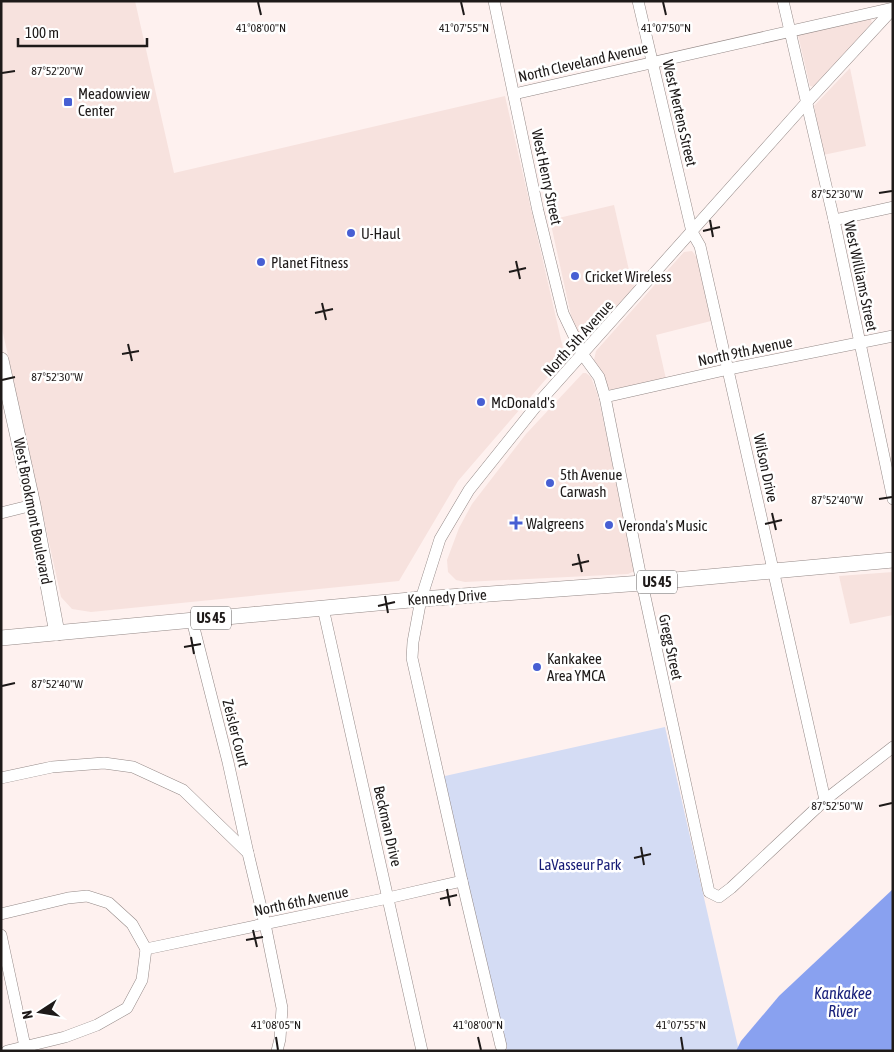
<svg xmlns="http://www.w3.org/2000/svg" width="894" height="1052" font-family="'Asap Condensed',sans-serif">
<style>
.built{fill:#f7e2de}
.green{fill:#d4dcf4}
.water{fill:#89a1f0}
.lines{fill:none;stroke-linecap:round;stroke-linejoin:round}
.minor-casing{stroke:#948987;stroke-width:12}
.major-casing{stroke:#948987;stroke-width:16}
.minor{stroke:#fff;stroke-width:11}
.major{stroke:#fff;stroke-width:15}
.ticks{fill:none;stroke:#1e1a19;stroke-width:2}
.poi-dot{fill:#475fd3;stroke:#fff;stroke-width:2}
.labels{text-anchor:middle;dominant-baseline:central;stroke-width:5;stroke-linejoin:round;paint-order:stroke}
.shield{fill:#fff;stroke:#625f5e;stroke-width:1}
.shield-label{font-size:14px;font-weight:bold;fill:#1e1a19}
.street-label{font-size:15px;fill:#1e1a19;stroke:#fff}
.poi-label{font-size:15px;fill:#1e1a19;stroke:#fff;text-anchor:start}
.park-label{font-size:15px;fill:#161b75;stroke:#fff}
.water-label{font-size:16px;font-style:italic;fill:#19217b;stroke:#fff}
.ticks-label{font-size:12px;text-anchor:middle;fill:#1e1a19;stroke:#fff;stroke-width:5;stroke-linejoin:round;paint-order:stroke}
</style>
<rect width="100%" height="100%" fill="#fef1ef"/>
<!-- built -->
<g class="built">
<polygon points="1,1 135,1 174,173 505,96 565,357 458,481 399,581 91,612 72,609 61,597 1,324"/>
<polygon points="868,18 871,19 872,24 815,87 810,86 798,35"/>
<polygon points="850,68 866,146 823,155 814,106"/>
<polygon points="614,205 631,279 635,288 591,337 585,337 577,333 572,320 550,220"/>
<polygon points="692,251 698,259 711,321 656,335 666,379 609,390 596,366 594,360 596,351 684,252"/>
<polygon points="583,373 586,373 591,377 598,396 635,567 635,571 628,574 465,582 456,580 448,572 447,560 459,528 472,504 526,434"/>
<polygon points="893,572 893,615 850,624 839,576"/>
</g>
<!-- green -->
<polygon class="green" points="665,727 739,1051 507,1051 445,788 445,776"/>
<!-- water -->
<polygon class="water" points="893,889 893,1051 736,1051 741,1041 779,996"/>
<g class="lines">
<!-- minor casing -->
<g class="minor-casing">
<g id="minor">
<polyline points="494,1 538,211 563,313 583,355 599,377 605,397 642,583 709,892 719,897 731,888 825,800 893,747"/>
<polyline points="638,1 692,232 700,246 825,800"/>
<polyline points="783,1 834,220 893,499"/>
<polyline points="514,94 893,8"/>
<polyline points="834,220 893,207"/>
<polyline points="605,397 729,369 893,336"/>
<polyline points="1,513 33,505"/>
<polyline points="323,608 422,1051"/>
<polyline points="192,620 228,762 248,853"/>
<polyline points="1,778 52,767 104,763 133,767 183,790 248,853 265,924 282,1008 280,1039 277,1051"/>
<polyline points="1,914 68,898 87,896 109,903 132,924 146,949"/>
<polyline points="1,935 26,1051"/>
<polyline points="146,949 388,898 462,881"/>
<polyline points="501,1046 462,881 412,658 413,642 421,599 440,539 469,490 541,400 807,102 893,9"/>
<polyline points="7,1051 65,1037 97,1025 127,1008 142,980 146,949"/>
</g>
</g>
<!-- major casing -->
<g class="major-casing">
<g id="major">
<polyline points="1,360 33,505 57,633"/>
<polyline points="1,638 421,599 642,583 893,560"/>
</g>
</g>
<!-- minor -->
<use href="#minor" class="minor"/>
<!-- major -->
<use href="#major" class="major"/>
</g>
<!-- ticks -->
<path class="ticks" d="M258 2 261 15M461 2 464 15M663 2 666 15M2 73 15 71M879 193 892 191M710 220 713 237M703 231 720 227M516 261 520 279M509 272 526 268M322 303 326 320M315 313 333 309M128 344 132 361M122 354 139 351M2 380 15 377M879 499 892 497M772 513 776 530M765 524 782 520M578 554 582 572M572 565 589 561M385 596 388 613M378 606 395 602M191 637 194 654M184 647 201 644M2 686 15 683M879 806 892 803M641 847 644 865M634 858 651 854M447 889 450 906M440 899 457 895M253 930 257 947M246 940 263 937M276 1037 278 1050M478 1037 481 1050M681 1037 683 1050"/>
<!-- markers -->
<g class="poi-dot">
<rect x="63" y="97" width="10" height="10" rx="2.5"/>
<circle cx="351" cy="233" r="5"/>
<circle cx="261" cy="262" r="5"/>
<circle cx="575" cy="276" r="5"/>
<circle cx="481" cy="402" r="5"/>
<circle cx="550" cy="483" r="5"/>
<path d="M513.5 515.5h5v5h5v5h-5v5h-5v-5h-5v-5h5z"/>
<circle cx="609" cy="525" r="5"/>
<circle cx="537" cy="667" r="5"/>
</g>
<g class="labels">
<!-- shield labels -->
<g class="shield">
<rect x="637" y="570.5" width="40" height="23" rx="4"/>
<rect x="191" y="606.5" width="40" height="23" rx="4"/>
</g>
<g class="shield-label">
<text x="657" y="582">US 45</text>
<text x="211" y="618">US 45</text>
</g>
<!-- street labels -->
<g class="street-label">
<text transform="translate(583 62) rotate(-13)">North Cleveland Avenue</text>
<text transform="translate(680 113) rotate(77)">West Mertens Street</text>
<text transform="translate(547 177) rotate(78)">West Henry Street</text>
<text transform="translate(861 276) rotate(78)">West Williams Street</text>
<text transform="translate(578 338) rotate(-48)">North 5th Avenue</text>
<text transform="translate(745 351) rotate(-12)">North 9th Avenue</text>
<text transform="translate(766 468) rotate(78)">Wilson Drive</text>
<text transform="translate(33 511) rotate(79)">West Brookmont Boulevard</text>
<text transform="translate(447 597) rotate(-4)">Kennedy Drive</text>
<text transform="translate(671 647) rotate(78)">Gregg Street</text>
<text transform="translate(236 733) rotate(76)">Zeisler Court</text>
<text transform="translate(388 826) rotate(77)">Beckman Drive</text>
<text transform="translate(301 901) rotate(-12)">North 6th Avenue</text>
</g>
<!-- poi labels -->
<g class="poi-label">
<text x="78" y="93">Meadowview<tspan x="78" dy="17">Center</tspan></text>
<text x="361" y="233">U-Haul</text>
<text x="271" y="262">Planet Fitness</text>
<text x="585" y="276">Cricket Wireless</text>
<text x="491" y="402">McDonald's</text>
<text x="560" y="474">5th Avenue<tspan x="560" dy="17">Carwash</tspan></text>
<text x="526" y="523">Walgreens</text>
<text x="619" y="525">Veronda's Music</text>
<text x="547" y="658">Kankakee<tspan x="547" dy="17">Area YMCA</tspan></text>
</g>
<!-- park labels -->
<g class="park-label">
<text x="580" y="864">LaVasseur Park</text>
</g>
<!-- water labels -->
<g class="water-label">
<text x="843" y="993">Kankakee<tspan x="843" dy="18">River</tspan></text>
</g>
</g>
<g class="ticks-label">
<text x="261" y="32">41°08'00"N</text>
<text x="464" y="32">41°07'55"N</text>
<text x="666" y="32">41°07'50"N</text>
<text x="57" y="75">87°52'20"W</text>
<text x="837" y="198">87°52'30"W</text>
<text x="57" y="381">87°52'30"W</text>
<text x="837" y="504">87°52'40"W</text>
<text x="57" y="688">87°52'40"W</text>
<text x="837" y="810">87°52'50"W</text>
<text x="276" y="1029">41°08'05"N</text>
<text x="478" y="1029">41°08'00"N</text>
<text x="681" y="1029">41°07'55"N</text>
</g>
<!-- border -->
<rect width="894" height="1052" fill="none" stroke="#1e1a19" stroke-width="5"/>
<!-- north arrow -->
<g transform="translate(40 1012) rotate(258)" stroke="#ffffff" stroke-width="4" paint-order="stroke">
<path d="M0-4L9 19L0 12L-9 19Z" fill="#1e1a19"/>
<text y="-8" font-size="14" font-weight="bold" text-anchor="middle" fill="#1e1a19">N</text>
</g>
<!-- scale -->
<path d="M18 38v8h129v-8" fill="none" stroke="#1e1a19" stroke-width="2.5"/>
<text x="25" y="38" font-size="15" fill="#1e1a19" stroke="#ffffff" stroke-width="4" paint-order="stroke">100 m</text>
</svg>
